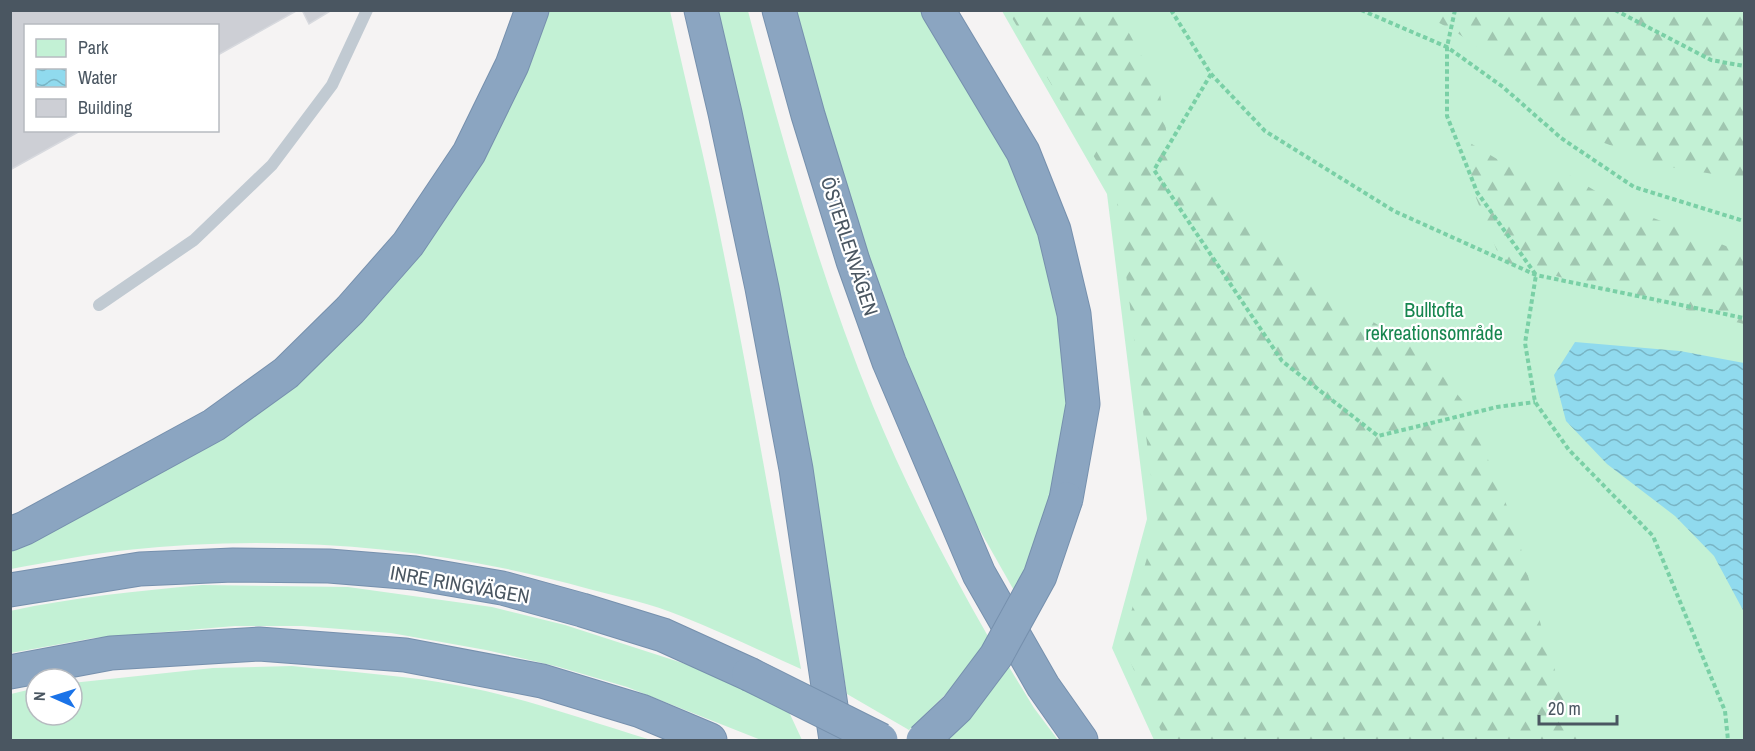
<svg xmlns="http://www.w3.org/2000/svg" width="1755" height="751" font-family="'Archivo Narrow',sans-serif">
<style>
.green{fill:#c3f1d5}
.forest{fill:url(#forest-firs)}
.water{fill:url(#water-waves)}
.building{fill:#cdcfd5;stroke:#d7d9de;stroke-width:1.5}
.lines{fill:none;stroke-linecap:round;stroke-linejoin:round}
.motorway-casing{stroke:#7690ad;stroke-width:35}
.path{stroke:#7ad0a6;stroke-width:4;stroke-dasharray:4.5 3;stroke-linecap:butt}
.service{stroke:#c1cad2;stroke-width:12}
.motorway{stroke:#8ba5c1;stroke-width:33}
.motorway-bridge-casing{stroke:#7690ad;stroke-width:35;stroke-linecap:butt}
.motorway-bridge{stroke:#8ba5c1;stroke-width:33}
.labels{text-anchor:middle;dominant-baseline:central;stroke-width:4.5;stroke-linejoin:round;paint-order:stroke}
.street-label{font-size:20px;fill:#4a5661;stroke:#fff}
.park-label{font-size:20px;fill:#17864f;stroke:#fff}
</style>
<defs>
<pattern id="forest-firs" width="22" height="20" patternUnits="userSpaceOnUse" patternTransform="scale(1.5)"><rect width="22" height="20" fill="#c3f1d5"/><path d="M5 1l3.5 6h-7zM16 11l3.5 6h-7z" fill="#a0c6b0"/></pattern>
<pattern id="water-waves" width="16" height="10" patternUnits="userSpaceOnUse" patternTransform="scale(1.5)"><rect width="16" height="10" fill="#90daee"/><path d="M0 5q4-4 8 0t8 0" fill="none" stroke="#78b4c4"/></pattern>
</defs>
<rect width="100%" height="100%" fill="#f5f3f3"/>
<!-- green -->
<g class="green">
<path d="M545 11H670C687 89 707 167 722 245 751 386 774 528 801 669 761 651 721 632 681 616 652 604 620 597 589 589 439 547 282 533 127 550 88 554 49 562 11 569L10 547 309 369Z"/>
<path d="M716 11H748C783 144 821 278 873 406 906 486 946 563 989 638L953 687 909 730 847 694 824 559Z"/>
<polygon points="793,11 923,11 1007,156 1046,251 1066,359 1066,411 1050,506 1016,594 965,504 872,283"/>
<polygon points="1002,11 1744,11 1744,740 1154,740 1112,648 1147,519 1107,194"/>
<path d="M202 585 348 587 492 607 565 625 701 669 789 712 802 740H761L627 687 559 667 486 650 391 633 302 626H235L94 638 11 653 10 611C74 597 138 591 202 585Z"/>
<path d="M292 666C348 672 405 675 461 686 525 698 588 721 651 740H11V694L36 688V715H72V683L213 668Z"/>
<polygon points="1009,667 1034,708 1058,740 946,740 995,686"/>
</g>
<!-- forest -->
<g class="forest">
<polygon points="1008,11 1117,11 1159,88 1169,147 1301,278 1424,353 1466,405 1515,526 1543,633 1575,733 1583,740 1165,740 1122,643 1157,524 1116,194"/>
<polygon points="1417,11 1744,11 1744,179 1670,167 1577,133 1517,75 1456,32"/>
<polygon points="1465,140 1534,181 1569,175 1617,204 1726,246 1744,249 1744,324 1644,300 1501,261 1471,185"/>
</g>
<!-- water -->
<polygon class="water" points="1575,342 1680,351 1744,363 1744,612 1714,556 1675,516 1607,464 1566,421 1554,375"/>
<!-- building -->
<g class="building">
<polygon points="10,10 298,10 218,55 218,26 26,26 26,130 82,130 10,170"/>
<polygon points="302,10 332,10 309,24"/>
</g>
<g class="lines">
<!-- motorway casing -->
<g class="motorway-casing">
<g id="motorway">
<polyline points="701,10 725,113 762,288 796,469 836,740"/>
<polyline points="779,10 808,115 853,261 889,362 979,574 1043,686 1081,740"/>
<polyline points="938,10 1023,152 1054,230 1074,314 1083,404 1066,499"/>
<polyline points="10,534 25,528 214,425 286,373 350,310 408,244 469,153 512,65 532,10"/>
<polyline points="10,590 140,569 233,565 329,566 415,573 502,588 582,610 663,635 749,674"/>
<polyline points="10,672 111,653 259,644 405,655 542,681 641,711 710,740"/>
</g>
</g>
<!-- path -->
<g class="path">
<polyline points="1171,10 1211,74 1265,131 1394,211 1536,275 1744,318"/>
<polyline points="1361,10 1447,47 1503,87 1561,138 1634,187 1744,221"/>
<polyline points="1455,10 1447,47 1447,116 1477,192 1536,275 1525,343 1535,402 1569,450 1653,536 1725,711 1728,740"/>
<polyline points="1615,10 1711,60 1744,66"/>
<polyline points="1211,74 1154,170 1282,361 1378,436 1497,407 1535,402"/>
</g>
<!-- service -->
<polyline class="service" points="99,305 194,240 272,165 332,85 367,10"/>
<!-- motorway -->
<use href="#motorway" class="motorway"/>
<!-- motorway-bridge casing -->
<g class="motorway-bridge-casing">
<g id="motorway-bridge">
<polyline points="749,674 881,740"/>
<polyline points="923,740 957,708 996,656 1040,576 1066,499"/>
</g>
</g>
<!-- motorway-bridge -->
<use href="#motorway-bridge" class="motorway-bridge"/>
</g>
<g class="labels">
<!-- street labels -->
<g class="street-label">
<text transform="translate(850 246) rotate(72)">ÖSTERLENVÄGEN</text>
<text transform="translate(460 584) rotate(10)">INRE RINGVÄGEN</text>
</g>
<!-- park labels -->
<g class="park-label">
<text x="1434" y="309">Bulltofta<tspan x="1434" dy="23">rekreationsområde</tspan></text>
</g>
</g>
<!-- border -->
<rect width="1755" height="751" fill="none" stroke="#4a5661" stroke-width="24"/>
<!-- legend -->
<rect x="24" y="24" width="195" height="108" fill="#ffffff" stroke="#b7bbc0" stroke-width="1.5"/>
<rect x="36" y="39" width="30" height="18" fill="#c3f1d5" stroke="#b7bbc0" stroke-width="1.5"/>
<text x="78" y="54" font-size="18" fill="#4a5661">Park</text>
<rect x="36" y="69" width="30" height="18" fill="url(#water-waves)" stroke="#b7bbc0" stroke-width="1.5"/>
<text x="78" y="84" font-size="18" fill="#4a5661">Water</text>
<rect x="36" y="99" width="30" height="18" fill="#cdcfd5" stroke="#b7bbc0" stroke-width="1.5"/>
<text x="78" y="114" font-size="18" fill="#4a5661">Building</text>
<!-- north arrow -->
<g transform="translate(54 697) rotate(273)"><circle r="28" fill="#ffffff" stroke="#b7bbc0" stroke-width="1.5"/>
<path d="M0-4.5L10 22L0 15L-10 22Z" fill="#1a73e8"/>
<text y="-9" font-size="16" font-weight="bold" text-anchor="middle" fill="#4a5661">N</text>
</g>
<!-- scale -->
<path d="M1539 715v9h78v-9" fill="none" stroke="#4a5661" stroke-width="3"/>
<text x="1548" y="715" font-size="18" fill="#4a5661" stroke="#ffffff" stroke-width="4.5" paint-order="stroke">20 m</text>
</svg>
